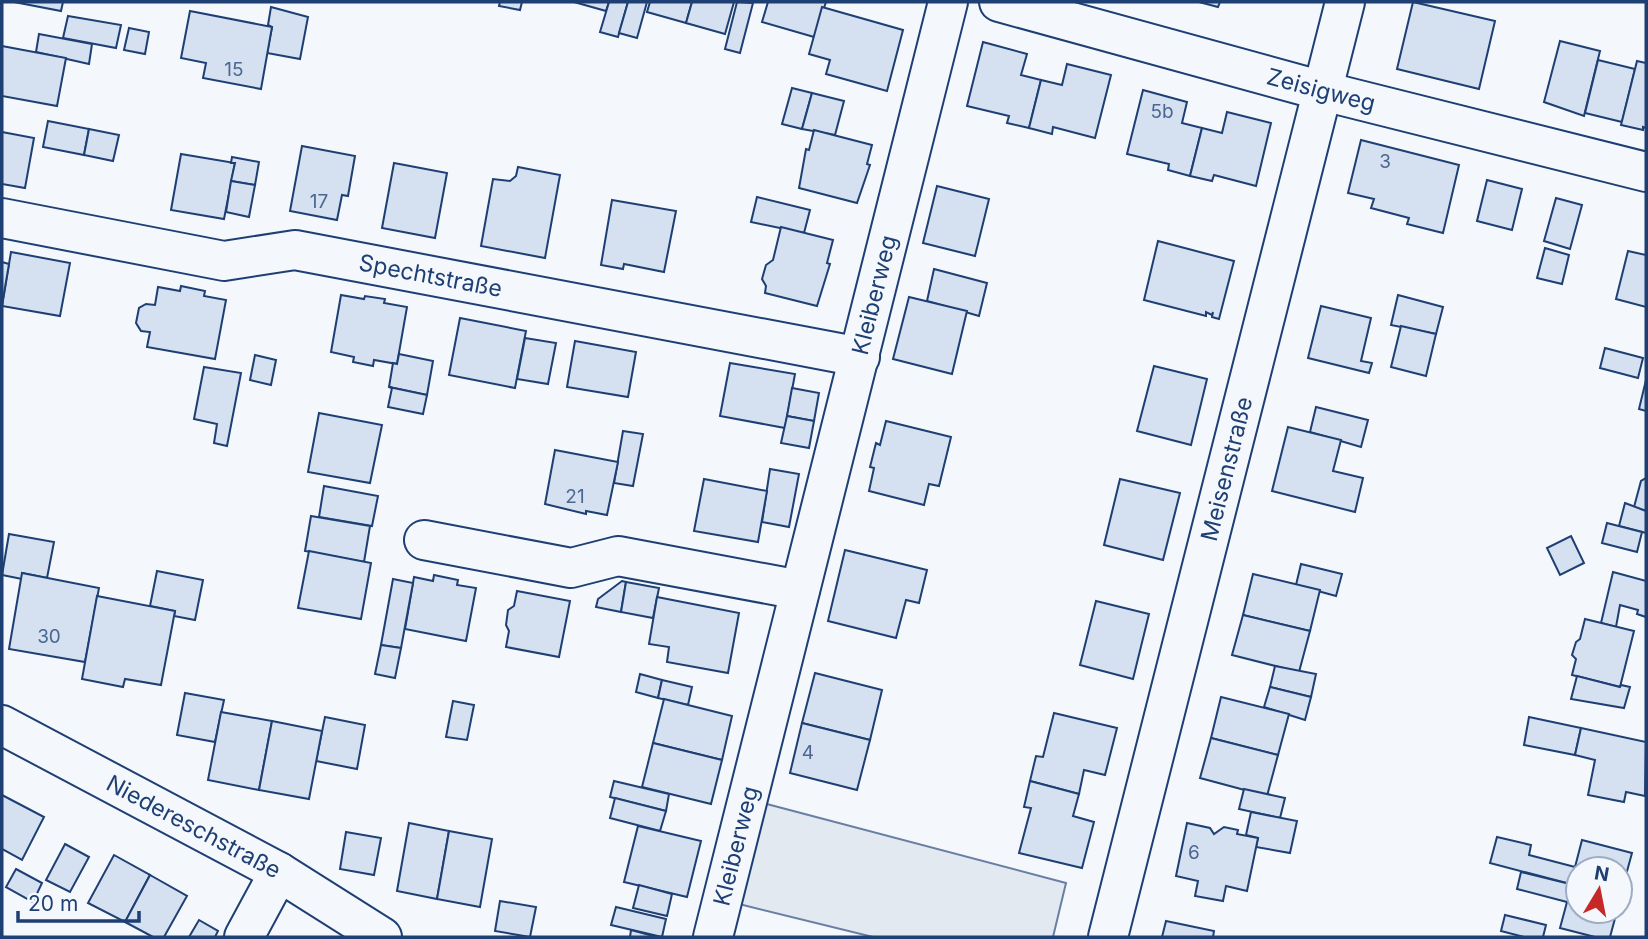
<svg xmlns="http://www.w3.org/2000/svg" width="1648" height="939" font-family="Inter,sans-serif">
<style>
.green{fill:#e3e9f0;stroke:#687fa3;stroke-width:2}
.building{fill:#d5e0f0;stroke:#1d3f73;stroke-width:2}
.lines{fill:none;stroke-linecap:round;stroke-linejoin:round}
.minor-casing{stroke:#1d3f73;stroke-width:42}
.minor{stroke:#f4f7fb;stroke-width:38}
.labels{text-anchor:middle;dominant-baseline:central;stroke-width:5;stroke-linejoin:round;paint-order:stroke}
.number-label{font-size:19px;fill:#4b6792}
.street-label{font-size:23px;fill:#1d3f73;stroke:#f4f7fb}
</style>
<rect width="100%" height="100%" fill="#f4f7fb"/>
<!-- green -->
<polygon class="green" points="763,803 1066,883 1053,937 873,937 739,904"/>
<!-- building -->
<g class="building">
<polygon points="14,2 63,2 61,11"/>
<polygon points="500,2 522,2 520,10 499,6"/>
<polygon points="574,2 609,2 606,11"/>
<polygon points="609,2 628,2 618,37 600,32"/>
<polygon points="628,2 647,2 637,38 619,33"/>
<polygon points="650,2 692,2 686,23 647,12"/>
<polygon points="692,2 734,2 725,34 686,23"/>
<polygon points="737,2 753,3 740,53 725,49"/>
<polygon points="768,2 826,2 814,37 762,22"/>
<polygon points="1199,2 1220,2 1218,7"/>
<polygon points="1413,2 1495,21 1479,89 1397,69"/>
<polygon points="271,7 308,17 300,59 267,53 272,27 268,25"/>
<polygon points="822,7 903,30 887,91 826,74 830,60 809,54"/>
<polygon points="190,11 272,27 261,89 203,78 206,63 181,58"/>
<polygon points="68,16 121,25 116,48 63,38"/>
<polygon points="129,28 149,32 145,54 124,50"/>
<polygon points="39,34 92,44 89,64 36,52"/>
<polygon points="1560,41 1600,51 1584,116 1544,102"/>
<polygon points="983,42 1027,54 1021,75 1041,80 1029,128 1007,123 1009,116 967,106"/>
<polygon points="2,46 66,58 57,106 2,96"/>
<polygon points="1598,60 1635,69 1622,122 1585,113"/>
<polygon points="1637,61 1646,63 1646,128 1643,127 1643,130 1621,125"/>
<polygon points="1067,64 1111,75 1095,138 1053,127 1052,134 1029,128 1041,80 1062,85"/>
<polygon points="792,88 812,93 802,129 782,124"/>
<polygon points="1143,90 1187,102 1182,123 1202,128 1190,176 1168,170 1169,164 1127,154"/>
<polygon points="812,93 844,101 835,135 802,129"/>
<polygon points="1227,112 1271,123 1256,186 1214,175 1212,181 1190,176 1202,128 1222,133"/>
<polygon points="48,121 89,129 84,155 43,147"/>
<polygon points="89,129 119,135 113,161 84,155"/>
<polygon points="814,130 872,145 867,164 870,165 857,203 799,188 806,149 809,150"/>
<polygon points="2,132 34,138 25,188 2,184"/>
<polygon points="1361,140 1459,165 1443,233 1407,224 1409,218 1371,208 1374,199 1348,193"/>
<polygon points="302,146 355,156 348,196 342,195 337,220 290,211"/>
<polygon points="181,154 235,163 224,219 171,210"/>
<polygon points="232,157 259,162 255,185 231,181 235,163 231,163"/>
<polygon points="394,163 447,173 435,238 382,228"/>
<polygon points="518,167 560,175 545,258 481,246 493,179 510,181 516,176"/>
<polygon points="1487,180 1522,189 1512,230 1477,221"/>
<polygon points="231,181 255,185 249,217 226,212"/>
<polygon points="937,186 989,199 975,256 923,243"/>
<polygon points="757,197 810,210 804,233 751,222"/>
<polygon points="1556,198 1582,205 1570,249 1544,241"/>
<polygon points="612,200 676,211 664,272 624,264 623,269 601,265"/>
<polygon points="781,227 833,240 827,263 830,264 817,306 765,293 766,286 762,279 766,265 773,260"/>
<polygon points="1158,241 1234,261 1219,319 1212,317 1213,312 1212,315 1206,312 1206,316 1144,300"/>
<polygon points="1545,248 1569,255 1562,284 1537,278"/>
<polygon points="1628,251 1646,255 1646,307 1616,299"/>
<polygon points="11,252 70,263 60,316 2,306"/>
<polygon points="2,262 9,264 2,305"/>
<polygon points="934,269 987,283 979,316 927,301"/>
<polygon points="181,286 205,291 204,296 226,300 215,359 147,347 150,332 141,331 136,323 139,308 146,304 155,305 158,287 180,291"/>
<polygon points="341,295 364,299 365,296 385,299 384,303 407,307 397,364 374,360 373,366 353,362 354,357 331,352"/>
<polygon points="1398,295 1443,307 1436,334 1391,325"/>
<polygon points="909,297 967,311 952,374 893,359"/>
<polygon points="1321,306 1371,318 1361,361 1372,363 1369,373 1308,358"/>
<polygon points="460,318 526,331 515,388 449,375"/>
<polygon points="1401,326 1436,334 1426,376 1391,367"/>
<polygon points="525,338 556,343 548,384 517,379"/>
<polygon points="575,341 636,352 628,397 567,387"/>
<polygon points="1605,348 1643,358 1638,378 1600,368"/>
<polygon points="399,354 433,361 427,395 389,387 393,363 397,364"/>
<polygon points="255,355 276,360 271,385 250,380"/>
<polygon points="730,363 795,374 785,428 720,416"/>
<polygon points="1154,366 1207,379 1191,445 1137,431"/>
<polygon points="204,367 241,373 227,446 214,443 217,424 194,419"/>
<polygon points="1646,380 1646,411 1639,409"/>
<polygon points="389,387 427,395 423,414 388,407 392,388"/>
<polygon points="792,388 819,393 814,421 787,416"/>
<polygon points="1316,407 1368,420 1361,447 1310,432"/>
<polygon points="319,413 382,425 370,483 308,472"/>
<polygon points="787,416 814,421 809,448 781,443"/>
<polygon points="886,421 951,437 939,486 929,484 924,505 869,491 874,468 870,467 876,443 880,445"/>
<polygon points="1288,427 1341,440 1333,471 1363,478 1355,512 1272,491"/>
<polygon points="623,431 643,434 633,486 614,483"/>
<polygon points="555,450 618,462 607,515 586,511 586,514 545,504"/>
<polygon points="770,469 799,474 789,527 762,522"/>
<polygon points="1646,478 1646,511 1634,507 1641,481"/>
<polygon points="704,479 767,491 758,542 694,531"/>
<polygon points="1120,479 1180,493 1163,560 1104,545"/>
<polygon points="324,486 378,496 372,526 319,517"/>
<polygon points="1625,503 1646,511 1646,533 1619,526"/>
<polygon points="311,516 370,526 364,562 305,551"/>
<polygon points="1607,523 1642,532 1637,552 1602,543"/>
<polygon points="9,534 54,542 47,578 22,573 22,579 2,575"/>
<polygon points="1571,536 1584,563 1560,575 1547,548"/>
<polygon points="845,550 927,570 919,603 906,600 896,638 828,621"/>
<polygon points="309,551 371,563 361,619 298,608"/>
<polygon points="1301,564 1342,574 1336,596 1296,585"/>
<polygon points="157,571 203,580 195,620 174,616 175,611 150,606"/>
<polygon points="1613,572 1646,581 1646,579 1646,617 1637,614 1638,610 1620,605 1616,627 1601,623"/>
<polygon points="22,573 99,588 85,662 9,649"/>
<polygon points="1253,574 1320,590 1310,631 1243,615"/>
<polygon points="434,575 458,580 457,585 476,588 466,641 405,629 414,577 433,581"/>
<polygon points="393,579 413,583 401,648 381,645"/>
<polygon points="622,581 626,582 621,612 596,607 598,599"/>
<polygon points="626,582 659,588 653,618 621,612"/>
<polygon points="517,591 570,601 559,657 506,647 509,631 506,625 508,610 514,606"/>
<polygon points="97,596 175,611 161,685 125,679 123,687 82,679"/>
<polygon points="657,597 739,613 728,673 667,662 669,647 649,644"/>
<polygon points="1096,601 1149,614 1133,679 1080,665"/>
<polygon points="1243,615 1310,631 1299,672 1232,655"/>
<polygon points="1585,619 1634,631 1620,687 1572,675 1576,659 1572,655 1576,642 1580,639"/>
<polygon points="381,645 401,648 395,678 375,674"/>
<polygon points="1275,666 1316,674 1311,697 1270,687"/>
<polygon points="815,673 882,690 870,740 802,723"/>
<polygon points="640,674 662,680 658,698 636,692"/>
<polygon points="1577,676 1620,687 1621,685 1630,687 1624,708 1571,699"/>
<polygon points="662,680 692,687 688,705 658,698"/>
<polygon points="1270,687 1311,697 1305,720 1264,707"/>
<polygon points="185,693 224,700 215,742 177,735"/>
<polygon points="1221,697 1289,714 1278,755 1211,738"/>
<polygon points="664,699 732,716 722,760 653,743"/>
<polygon points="453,701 474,705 467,740 446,737"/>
<polygon points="221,712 272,721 259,790 208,780"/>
<polygon points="1054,713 1117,728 1105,775 1084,770 1079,794 1030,781 1036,756 1043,757"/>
<polygon points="325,717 365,725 357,769 316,761"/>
<polygon points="1529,717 1581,728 1575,755 1524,745"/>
<polygon points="272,721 322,731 309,799 259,790"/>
<polygon points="802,723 870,740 857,790 790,773"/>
<polygon points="1581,728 1646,742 1645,796 1626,792 1624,802 1588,795 1595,760 1575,755"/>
<polygon points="1211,738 1278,755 1267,796 1200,778"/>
<polygon points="653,743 722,760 711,804 642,787"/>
<polygon points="614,781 669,794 666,811 610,797"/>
<polygon points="1030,781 1079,794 1073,816 1094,822 1082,868 1019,853 1031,808 1024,807"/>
<polygon points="1244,789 1285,798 1280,818 1239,809"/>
<polygon points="2,795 44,817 22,860 2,849"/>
<polygon points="615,798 666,811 660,831 610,818"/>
<polygon points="1251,812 1297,821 1290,853 1256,847 1258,838 1246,835"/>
<polygon points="409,823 449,831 437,899 397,891"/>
<polygon points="1187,823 1210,828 1214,834 1224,827 1238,830 1237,834 1258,838 1247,891 1226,886 1223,901 1195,896 1198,881 1176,876"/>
<polygon points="638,826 701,841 687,897 624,882"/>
<polygon points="449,831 492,839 480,907 437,899"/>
<polygon points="346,832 381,838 374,875 340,869"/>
<polygon points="1497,837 1531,845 1529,855 1575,867 1582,840 1632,853 1620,897 1620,869 1578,869 1578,886 1490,863"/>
<polygon points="65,844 89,857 70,892 46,880"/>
<polygon points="114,855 150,875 125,922 88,903"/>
<polygon points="16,869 42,883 33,902 6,887"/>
<polygon points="1521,872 1578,886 1578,911 1617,911 1610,937 1595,937 1560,928 1567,902 1517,889"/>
<polygon points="150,875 187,896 164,937 153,937 125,922"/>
<polygon points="639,885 672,894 667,916 633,908"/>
<polygon points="500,901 536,907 530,937 495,931"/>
<polygon points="616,907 666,919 662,937 611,925"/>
<polygon points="1505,915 1546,925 1543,937 1524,937 1501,931"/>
<polygon points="199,920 218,931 215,937 189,937"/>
<polygon points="1166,921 1214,931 1213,937 1162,937"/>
<polygon points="631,930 657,937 630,937"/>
</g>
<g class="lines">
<!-- minor casing -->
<g class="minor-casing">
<g id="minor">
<path id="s1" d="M999 2 1323 91 1646 172"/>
<path id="s2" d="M2 218 224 261 295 250 860 357"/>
<polyline points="424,540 571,568 618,556 800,590"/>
<path id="s3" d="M2 725 279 872 382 937"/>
<polyline points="244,937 279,872"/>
<path id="s4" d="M713 937 948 2"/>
<path id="s5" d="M1108 937 1345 2"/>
</g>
</g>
<!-- minor -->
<use href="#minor" class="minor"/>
</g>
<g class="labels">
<!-- number labels -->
<g class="number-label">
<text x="234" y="69">15</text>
<text x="1162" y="111">5b</text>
<text x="1385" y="161">3</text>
<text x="319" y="201">17</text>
<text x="575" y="496">21</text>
<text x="49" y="636">30</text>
<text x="808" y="752">4</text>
<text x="1194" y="852">6</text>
</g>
<!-- street labels -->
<g class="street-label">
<text stroke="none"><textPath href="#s1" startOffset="334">Zeisigweg</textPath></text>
<text stroke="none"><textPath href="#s2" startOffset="436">Spechtstraße</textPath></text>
<text stroke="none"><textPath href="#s4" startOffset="662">Kleiberweg</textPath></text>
<text stroke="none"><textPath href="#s5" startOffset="483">Meisenstraße</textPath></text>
<text stroke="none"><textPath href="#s3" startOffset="217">Niedereschstraße</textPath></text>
<text stroke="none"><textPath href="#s4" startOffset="94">Kleiberweg</textPath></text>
</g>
</g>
<!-- border -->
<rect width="1648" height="939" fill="none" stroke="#1d3f73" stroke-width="7"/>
<!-- north arrow -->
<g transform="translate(1599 890) rotate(10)"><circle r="33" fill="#f4f7fb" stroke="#9eadc5" stroke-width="2"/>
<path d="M0-5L12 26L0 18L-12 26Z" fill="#c62828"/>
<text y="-10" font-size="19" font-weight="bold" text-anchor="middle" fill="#1d3f73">N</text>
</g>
<!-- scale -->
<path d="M18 911v10h121v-10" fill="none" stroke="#1d3f73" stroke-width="3.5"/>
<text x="28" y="911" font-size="21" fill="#1d3f73" stroke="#f4f7fb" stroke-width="5" paint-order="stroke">20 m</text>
</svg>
